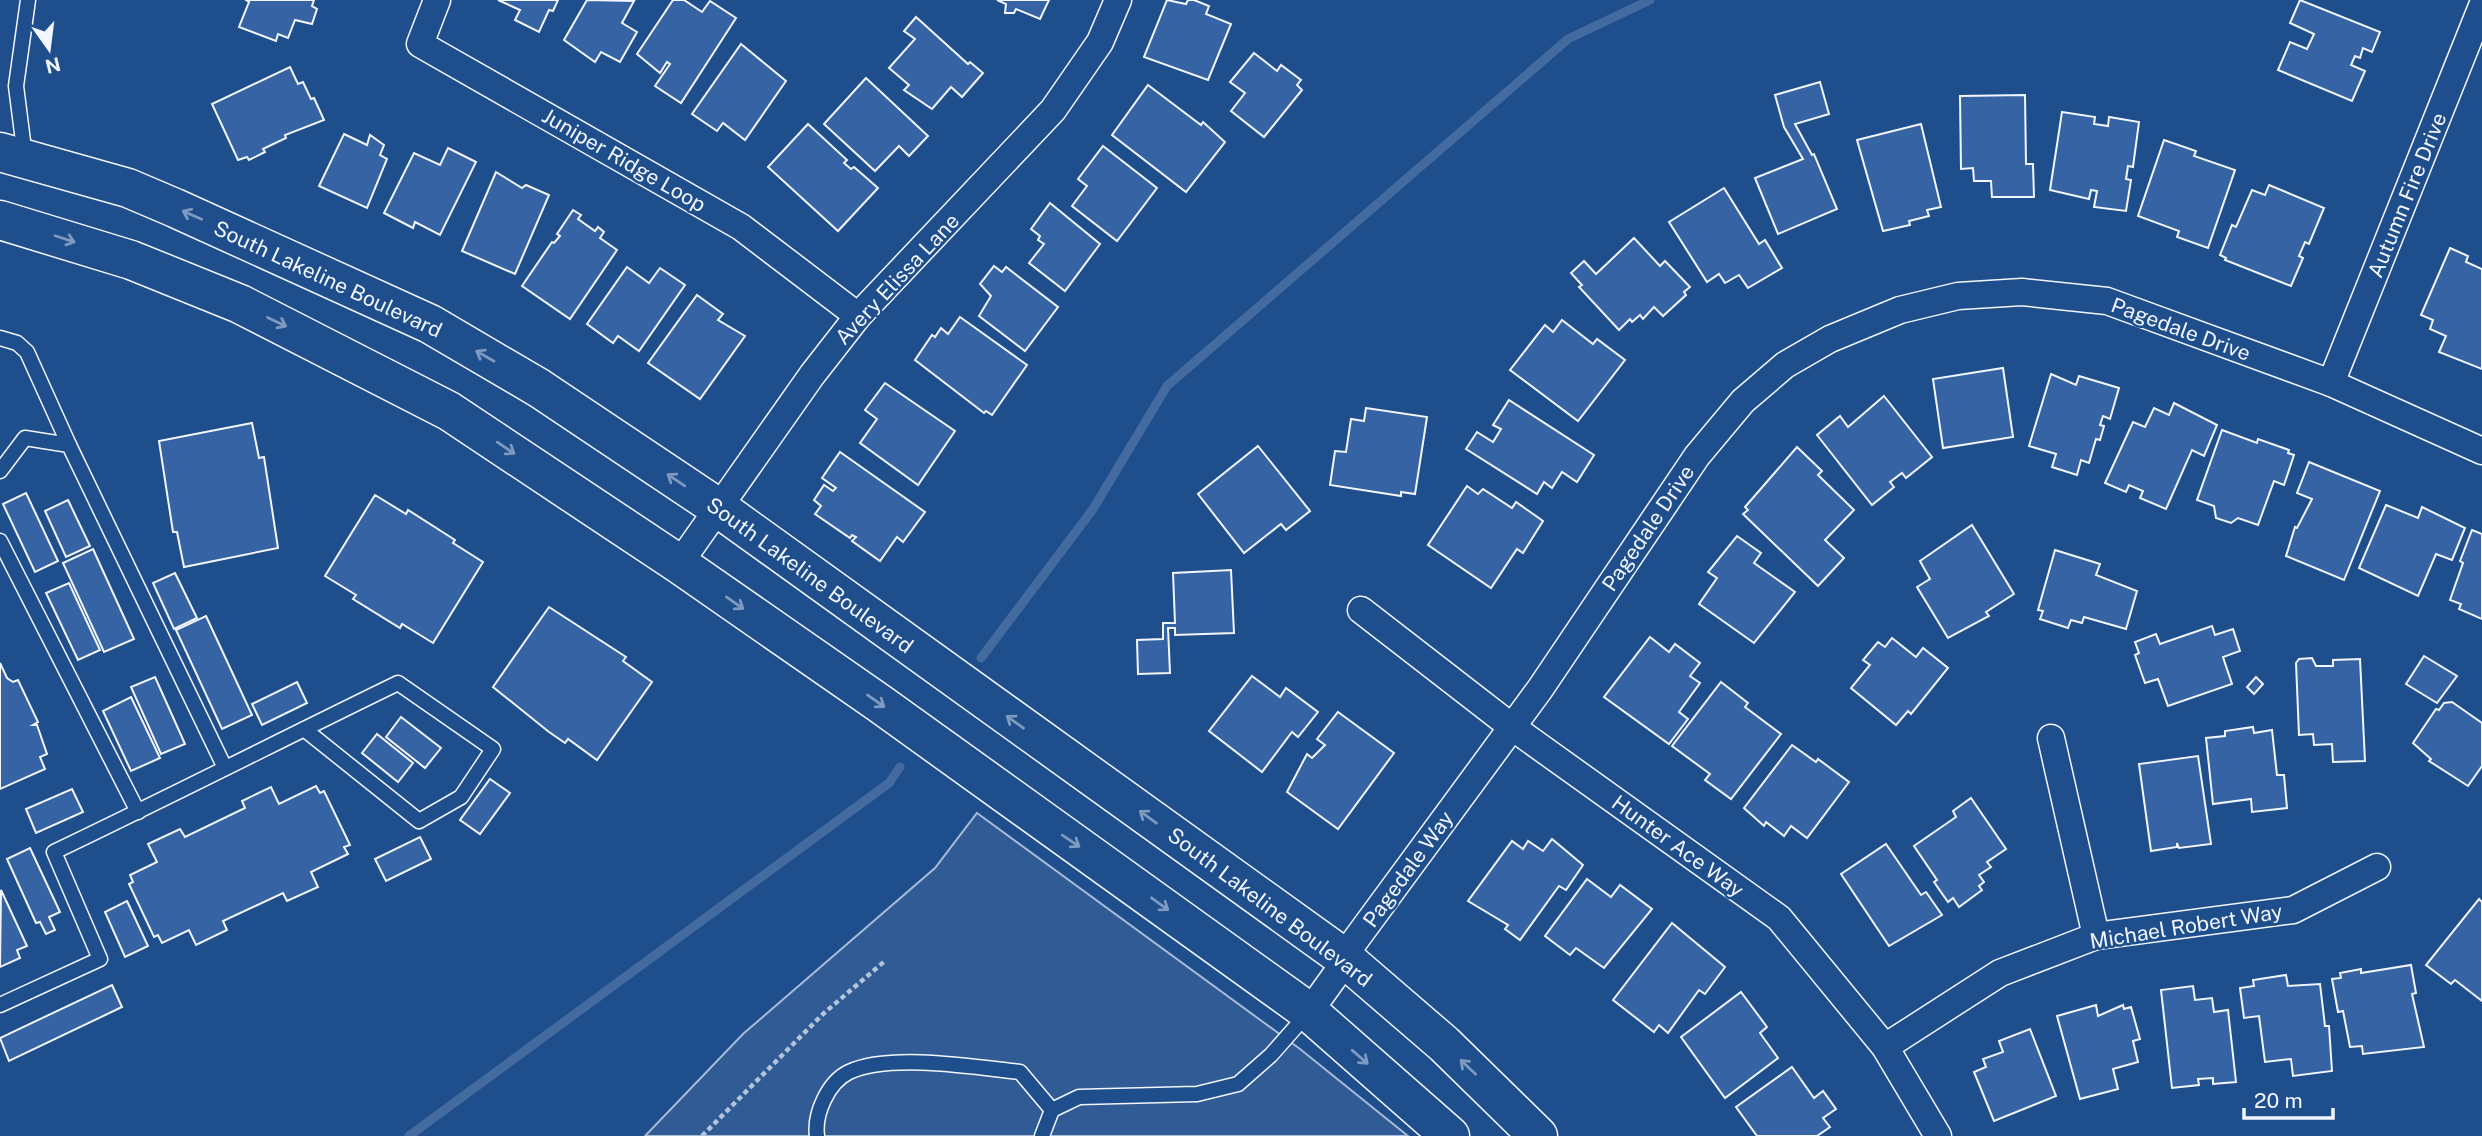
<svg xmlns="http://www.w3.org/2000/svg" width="2482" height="1136" font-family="'Public Sans',sans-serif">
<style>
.built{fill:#305b95;stroke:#a8bbd7;stroke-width:2}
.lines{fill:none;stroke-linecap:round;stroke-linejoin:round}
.stream{stroke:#446ba0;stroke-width:9}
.building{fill:#3563a3;stroke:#f2f6ff;stroke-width:2}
.lane-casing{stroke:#f2f6ff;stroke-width:17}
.street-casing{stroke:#f2f6ff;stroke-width:29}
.secondary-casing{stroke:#f2f6ff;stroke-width:41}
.path{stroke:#b3c4dc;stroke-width:4.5;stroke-dasharray:5 3.5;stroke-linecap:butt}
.lane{stroke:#1f4e8c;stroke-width:14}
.street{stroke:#1f4e8c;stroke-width:26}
.secondary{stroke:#1f4e8c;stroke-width:38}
.oneway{stroke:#7e9ac0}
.labels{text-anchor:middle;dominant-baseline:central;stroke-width:5;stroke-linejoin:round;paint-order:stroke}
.street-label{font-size:21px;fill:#f2f6ff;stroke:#1f4e8c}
</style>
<rect width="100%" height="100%" fill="#1f4e8c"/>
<!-- built -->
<polygon class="built" points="977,813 1300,1049 1408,1136 645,1136 743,1034 935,868"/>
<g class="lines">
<!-- stream -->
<g class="stream">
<polyline points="981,658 1093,509 1167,386 1568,39 1650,0"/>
<polyline points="409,1136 889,783 900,767"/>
</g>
</g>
<!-- building -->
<g class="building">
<polygon points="314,0 312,6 317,9 312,24 295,20 288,38 278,34 276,41 239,27 249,2 246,0"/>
<polygon points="498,0 558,0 553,11 549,10 539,32 515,20 520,10"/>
<polygon points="587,0 634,1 622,23 637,32 620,62 601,52 595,62 564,40"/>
<polygon points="673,0 684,0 702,12 710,1 736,18 681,103 655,86 670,64 667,62 660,73 637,54"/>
<polygon points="997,0 1049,0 1040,19 1016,9 1014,13 1005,13 1006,4"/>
<polygon points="1167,0 1186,4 1188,0 1194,0 1209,6 1206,14 1231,24 1208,80 1144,57"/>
<polygon points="2300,0 2380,32 2372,52 2363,48 2360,58 2355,56 2351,65 2365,71 2352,101 2278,70 2290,42 2307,49 2314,34 2290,23"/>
<polygon points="916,17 968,64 970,62 983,73 962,97 951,87 932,109 904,90 909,85 889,68 915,39 904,31"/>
<polygon points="741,44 786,81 745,140 723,123 717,131 692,114"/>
<polygon points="1254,53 1277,71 1281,65 1301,80 1297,85 1302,90 1264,137 1231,111 1245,93 1230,82"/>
<polygon points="290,67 298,84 303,82 311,99 314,98 324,120 285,135 286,138 263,149 265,152 249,160 247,157 238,160 212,104"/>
<polygon points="866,78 928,136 909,156 899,146 875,171 824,124"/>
<polygon points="1820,82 1829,114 1795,124 1812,155 1814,154 1837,209 1778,234 1755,178 1803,159 1784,127 1775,95"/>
<polygon points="1148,85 1201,125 1203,122 1225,142 1186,192 1112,135"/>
<polygon points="2025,95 2026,164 2033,164 2034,197 1992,197 1991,181 1974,181 1973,168 1961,169 1960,96"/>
<polygon points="2062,112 2095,117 2094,124 2108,126 2109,117 2139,122 2133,167 2128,166 2126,179 2131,180 2126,211 2094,207 2097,191 2091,190 2089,199 2050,190"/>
<polygon points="808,124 847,160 844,163 851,169 854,167 878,188 838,231 768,167"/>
<polygon points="1921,124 1941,207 1927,210 1929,216 1909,221 1910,225 1883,231 1857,140"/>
<polygon points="344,134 367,145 370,135 384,145 380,155 387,159 367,208 319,186"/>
<polygon points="2164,140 2196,151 2194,156 2235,170 2208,248 2177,237 2179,231 2138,216"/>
<polygon points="1103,146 1157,188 1117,241 1072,206 1087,186 1078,179"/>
<polygon points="448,148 476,162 440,235 415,222 413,228 384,213 414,153 440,165"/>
<polygon points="496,172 522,188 526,185 549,195 515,274 462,251"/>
<polygon points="2269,185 2324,208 2309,244 2305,242 2299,256 2303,258 2291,286 2225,260 2226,258 2220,255 2232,225 2236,227 2252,190 2265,195"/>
<polygon points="1724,188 1759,244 1765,240 1782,268 1748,288 1739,275 1725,283 1719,274 1707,282 1669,222"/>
<polygon points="1050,203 1100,244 1065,291 1029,263 1044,244 1038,240 1040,236 1031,229"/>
<polygon points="573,210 581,215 578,219 595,231 598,227 604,232 600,238 617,250 570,319 522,286 552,242 554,243 560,236 557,234"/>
<polygon points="1634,238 1660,266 1665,261 1690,287 1684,292 1686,295 1663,316 1654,307 1643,319 1640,315 1632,322 1630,319 1619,330 1579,287 1582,285 1571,273 1584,261 1596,274"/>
<polygon points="2450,248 2468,256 2466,262 2482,269 2482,369 2439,352 2446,336 2430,329 2433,320 2421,315"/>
<polygon points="994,266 1002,272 1006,267 1058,307 1025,351 979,316 991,296 980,284"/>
<polygon points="627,267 649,283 660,268 685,285 639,351 618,336 613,343 587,324"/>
<polygon points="697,295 723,314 718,320 745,336 700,399 648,363"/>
<polygon points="960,317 1027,365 992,415 986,411 984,413 915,360 932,335 935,337 941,328 948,334"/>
<polygon points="1562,320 1593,344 1597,339 1625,360 1578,421 1510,370 1545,325 1553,332"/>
<polygon points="2003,368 2013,437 1943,448 1933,379"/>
<polygon points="2051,374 2076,385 2079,376 2119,388 2110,419 2103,416 2100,425 2104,426 2100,440 2096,439 2089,463 2081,460 2077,475 2052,467 2056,454 2029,446"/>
<polygon points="885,383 955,431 918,485 860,443 877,419 865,410"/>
<polygon points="1884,396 1932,457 1906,478 1902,473 1890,482 1894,487 1872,505 1817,435 1840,416 1848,427"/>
<polygon points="1509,400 1594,455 1577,482 1562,472 1552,488 1544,482 1537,494 1466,449 1477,432 1493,442 1501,429 1493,425"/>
<polygon points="2174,403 2217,425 2204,456 2192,450 2166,509 2140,498 2143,491 2129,485 2126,492 2105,483 2133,422 2145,427 2154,408 2169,415"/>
<polygon points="1366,408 1427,417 1415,494 1401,492 1401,496 1330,485 1335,451 1346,452 1351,419 1364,421"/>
<polygon points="252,423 259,458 264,457 278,548 184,567 177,532 173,532 159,441"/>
<polygon points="2222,430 2257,443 2258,439 2289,450 2288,453 2294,455 2284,485 2274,481 2258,525 2238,518 2231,523 2216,518 2214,506 2197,500"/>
<polygon points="1258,446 1310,511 1286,530 1281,524 1244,553 1198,494"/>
<polygon points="1797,447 1822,471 1818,475 1854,510 1825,540 1844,558 1818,586 1743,514 1748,510 1745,507"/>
<polygon points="840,452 925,512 903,542 897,537 880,561 852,541 856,537 852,535 850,538 815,514 821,506 814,500 824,485 833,491 836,488 822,478"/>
<polygon points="2309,462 2380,491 2344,580 2286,556 2295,527 2297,528 2312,499 2297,493"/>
<polygon points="1467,486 1478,494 1483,489 1512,508 1516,502 1543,521 1523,553 1517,549 1491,588 1428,545"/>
<polygon points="26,493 58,561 35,572 3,504"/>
<polygon points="375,495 406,514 408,510 455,540 453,543 483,562 433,643 402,624 400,628 353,599 356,595 325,576"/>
<polygon points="68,500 90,546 66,557 45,511"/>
<polygon points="2386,505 2418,518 2422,507 2465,528 2452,560 2436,554 2418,596 2359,568"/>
<polygon points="1972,525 2014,594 1986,612 1989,616 1948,638 1917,587 1930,579 1920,561"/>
<polygon points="2472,530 2482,534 2482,619 2459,609 2461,604 2450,600 2463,563 2460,561"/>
<polygon points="1737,536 1761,553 1754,563 1795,592 1754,643 1699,604 1717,578 1708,572"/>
<polygon points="93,549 134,639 104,652 63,563"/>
<polygon points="2055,550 2100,564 2096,575 2137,591 2126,629 2084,617 2082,623 2071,620 2068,628 2040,619 2043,611 2038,610"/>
<polygon points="1231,570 1234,633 1175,635 1175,628 1168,628 1170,673 1138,674 1137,640 1163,639 1163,623 1175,623 1173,573"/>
<polygon points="175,573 197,618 174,629 153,583"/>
<polygon points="69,583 100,650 78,660 46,593"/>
<polygon points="549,607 626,657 623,661 652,682 597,760 568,739 565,743 549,732 493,687"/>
<polygon points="206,616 252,715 222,729 176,630"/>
<polygon points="2212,626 2215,635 2233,629 2240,651 2223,657 2232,684 2168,706 2158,679 2145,683 2135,655 2139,653 2135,642 2156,634 2160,644"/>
<polygon points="1650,637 1669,652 1675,644 1700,663 1690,676 1700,683 1679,712 1688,719 1669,744 1604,697"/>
<polygon points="1892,638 1916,657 1923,648 1948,668 1911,714 1908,711 1896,725 1851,688 1870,665 1863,660 1878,642 1885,647"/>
<polygon points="2424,656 2457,676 2437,703 2406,684"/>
<polygon points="2312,658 2316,666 2333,666 2333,660 2360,659 2365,761 2333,762 2332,744 2314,745 2313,734 2299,735 2296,663 2299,659"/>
<polygon points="0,663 7,678 13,682 18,680 38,722 33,725 37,725 47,754 40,757 45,769 0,789"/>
<polygon points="1252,676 1280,697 1286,688 1318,712 1298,737 1292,732 1262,772 1209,731"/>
<polygon points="155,677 185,744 161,754 131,687"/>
<polygon points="2256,677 2263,684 2254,694 2247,687"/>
<polygon points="297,682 307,703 262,725 252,704"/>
<polygon points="1721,682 1748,703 1745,707 1781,734 1731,799 1705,780 1710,774 1672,746"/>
<polygon points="131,697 160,758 131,771 103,711"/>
<polygon points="2452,702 2482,723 2482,766 2468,786 2429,761 2431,759 2413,743 2436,709 2439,710 2444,703"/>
<polygon points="1338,712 1394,753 1338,829 1287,792 1307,754 1312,758 1325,745 1317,739"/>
<polygon points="401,717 441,748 425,768 386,737"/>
<polygon points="2253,727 2254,733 2272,730 2277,775 2284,775 2287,808 2252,812 2251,799 2213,804 2206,738 2225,736 2225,731"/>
<polygon points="377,734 413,763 398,782 362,753"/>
<polygon points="1792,745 1816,762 1818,759 1849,782 1807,838 1791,826 1784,836 1766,822 1764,826 1744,808"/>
<polygon points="2198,756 2211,844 2179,848 2177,843 2177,847 2151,851 2139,764"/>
<polygon points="490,779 510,793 480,834 460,820"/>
<polygon points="316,786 320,793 324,791 350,845 344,847 348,854 311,872 318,887 287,901 283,893 223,921 227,930 196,945 189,930 162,943 158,935 154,937 129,884 133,882 130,875 157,862 148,844 180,829 185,837 245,808 242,801 271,787 279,804"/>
<polygon points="72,789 83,812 36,833 26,809"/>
<polygon points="1971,798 2006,849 1987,862 1991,867 1979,875 1984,882 1979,886 1982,890 1959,907 1953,898 1948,902 1934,882 1937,880 1914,846 1956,817 1953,811"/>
<polygon points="420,837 431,859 386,881 375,859"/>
<polygon points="1552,839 1583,865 1566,890 1559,886 1520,940 1505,929 1508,925 1468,901 1512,841 1523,849 1528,841 1543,851"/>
<polygon points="1886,844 1921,895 1926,892 1942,915 1889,946 1841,874"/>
<polygon points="30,848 60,912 49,917 55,930 46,934 40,922 36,923 7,859"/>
<polygon points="1587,879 1611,897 1620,885 1652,909 1604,968 1576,948 1570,955 1545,936"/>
<polygon points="1,890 27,946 17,950 20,958 0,967"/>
<polygon points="2479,899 2482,902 2482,1001 2455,980 2451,984 2426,965"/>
<polygon points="127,901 148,946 125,957 105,912"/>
<polygon points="1672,923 1725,967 1705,994 1699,990 1668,1033 1659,1025 1654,1032 1613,1000"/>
<polygon points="2411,965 2416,993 2412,994 2424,1047 2363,1054 2362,1046 2350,1047 2343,1011 2338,1012 2332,979 2341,978 2340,973 2361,969 2361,973"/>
<polygon points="2286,975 2288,986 2320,984 2325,1026 2329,1026 2332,1071 2293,1076 2291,1059 2265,1062 2259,1016 2244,1018 2240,988 2254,986 2253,980"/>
<polygon points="112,985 122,1007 9,1061 0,1038"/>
<polygon points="2193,986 2195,1000 2212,998 2214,1012 2228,1010 2236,1082 2213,1084 2213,1078 2198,1079 2199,1085 2172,1088 2161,990"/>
<polygon points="1741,992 1767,1027 1760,1033 1778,1058 1725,1098 1681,1037"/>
<polygon points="2096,1005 2098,1016 2123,1005 2124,1009 2131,1007 2140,1039 2133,1041 2138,1062 2113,1069 2118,1089 2080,1099 2057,1016"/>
<polygon points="2030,1029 2056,1096 1994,1121 1974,1072 1986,1067 1983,1059 2003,1052 1999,1041"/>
<polygon points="1792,1067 1814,1098 1823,1091 1836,1109 1823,1118 1830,1127 1817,1136 1757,1136 1736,1107"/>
</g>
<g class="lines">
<!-- lane casing -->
<g class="lane-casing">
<g id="lane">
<polyline points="25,157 16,86 28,0"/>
<polyline points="0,338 17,343 27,352 69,445"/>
<polyline points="0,471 25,438 69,445 225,768"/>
<polyline points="0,541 138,812"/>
<path d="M0 1005 100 959 54 852C169 797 283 739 398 683L493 749 461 797 419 821 304 729"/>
<path d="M817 1136C814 1114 828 1082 849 1072 890 1053 975 1067 1020 1072L1052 1110"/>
<polyline points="1042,1136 1052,1110 1079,1097 1197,1094 1238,1084 1271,1055 1308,1013"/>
</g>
</g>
<!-- street casing -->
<g class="street-casing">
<g id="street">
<polyline points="437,0 420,44 741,227 858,316"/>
<polyline points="2331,383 2482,6"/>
<polyline points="679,564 812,375 858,316 1053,110 1100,42 1118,0"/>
<polyline points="1361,610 1512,727 1779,918 1885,1047 1938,1136"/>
<polyline points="2051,738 2096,936"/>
<polyline points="1309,1012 1345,962 1343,957 1540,689 1697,456 1743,401 1785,365 1830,339 1900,310 1958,296 2022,292 2107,301 2331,383 2482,451"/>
<polyline points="1885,1047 2000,973 2096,936 2293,910 2377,867"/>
</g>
</g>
<!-- secondary casing -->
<g class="secondary-casing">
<g id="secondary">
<polyline points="0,152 128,188 175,208 430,324 539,388 720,509 1343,957 1444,1044 1538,1136"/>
<polyline points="0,220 131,260 240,304 449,411 679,564 879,703 1309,1012 1450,1136"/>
</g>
</g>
<!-- path -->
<polyline class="path" points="702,1136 823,1014 886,960"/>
<!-- lane -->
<use href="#lane" class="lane"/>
<!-- street -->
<use href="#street" class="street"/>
<!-- secondary -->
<use href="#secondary" class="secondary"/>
</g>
<!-- one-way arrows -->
<defs><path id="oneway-shaft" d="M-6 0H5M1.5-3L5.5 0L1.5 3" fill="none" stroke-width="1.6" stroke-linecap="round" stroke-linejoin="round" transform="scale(1.75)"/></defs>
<g class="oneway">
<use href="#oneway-shaft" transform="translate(192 215) rotate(-156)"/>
<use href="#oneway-shaft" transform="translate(65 239) rotate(18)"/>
<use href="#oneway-shaft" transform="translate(277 322) rotate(26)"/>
<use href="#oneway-shaft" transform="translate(485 356) rotate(-150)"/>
<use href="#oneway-shaft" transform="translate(506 448) rotate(34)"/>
<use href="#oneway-shaft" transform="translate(676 480) rotate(-146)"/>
<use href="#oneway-shaft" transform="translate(735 603) rotate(35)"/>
<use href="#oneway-shaft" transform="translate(876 701) rotate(35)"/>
<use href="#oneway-shaft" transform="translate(1015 722) rotate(-144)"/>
<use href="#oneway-shaft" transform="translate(1148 817) rotate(-144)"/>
<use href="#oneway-shaft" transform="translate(1071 841) rotate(34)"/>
<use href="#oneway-shaft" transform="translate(1160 904) rotate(36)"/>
<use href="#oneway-shaft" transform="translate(1360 1057) rotate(41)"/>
<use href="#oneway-shaft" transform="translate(1468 1067) rotate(-137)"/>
</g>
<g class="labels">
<!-- street labels -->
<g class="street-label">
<text transform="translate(624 160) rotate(30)">Juniper Ridge Loop</text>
<text transform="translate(2407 195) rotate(-68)">Autumn Fire Drive</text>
<text transform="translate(328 279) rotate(25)">South Lakeline Boulevard</text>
<text transform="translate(897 279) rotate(-47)">Avery Elissa Lane</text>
<text transform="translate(2181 329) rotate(20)">Pagedale Drive</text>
<text transform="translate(1648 528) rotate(-56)">Pagedale Drive</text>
<text transform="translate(810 575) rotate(36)">South Lakeline Boulevard</text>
<text transform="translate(1678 846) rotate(36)">Hunter Ace Way</text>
<text transform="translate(1408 869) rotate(-54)">Pagedale Way</text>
<text transform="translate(1270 907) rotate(37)">South Lakeline Boulevard</text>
<text transform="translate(2186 926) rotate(-9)">Michael Robert Way</text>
</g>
</g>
<!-- north arrow -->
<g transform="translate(49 49) rotate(166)" stroke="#1f4e8c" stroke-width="5" paint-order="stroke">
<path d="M0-5L12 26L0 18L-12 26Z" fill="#f2f6ff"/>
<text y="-10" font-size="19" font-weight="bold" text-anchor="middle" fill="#f2f6ff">N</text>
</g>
<!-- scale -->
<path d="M2244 1108v10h89v-10" fill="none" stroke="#f2f6ff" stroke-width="3.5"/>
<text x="2254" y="1108" font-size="21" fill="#f2f6ff" stroke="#1f4e8c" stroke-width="5" paint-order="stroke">20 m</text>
</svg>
